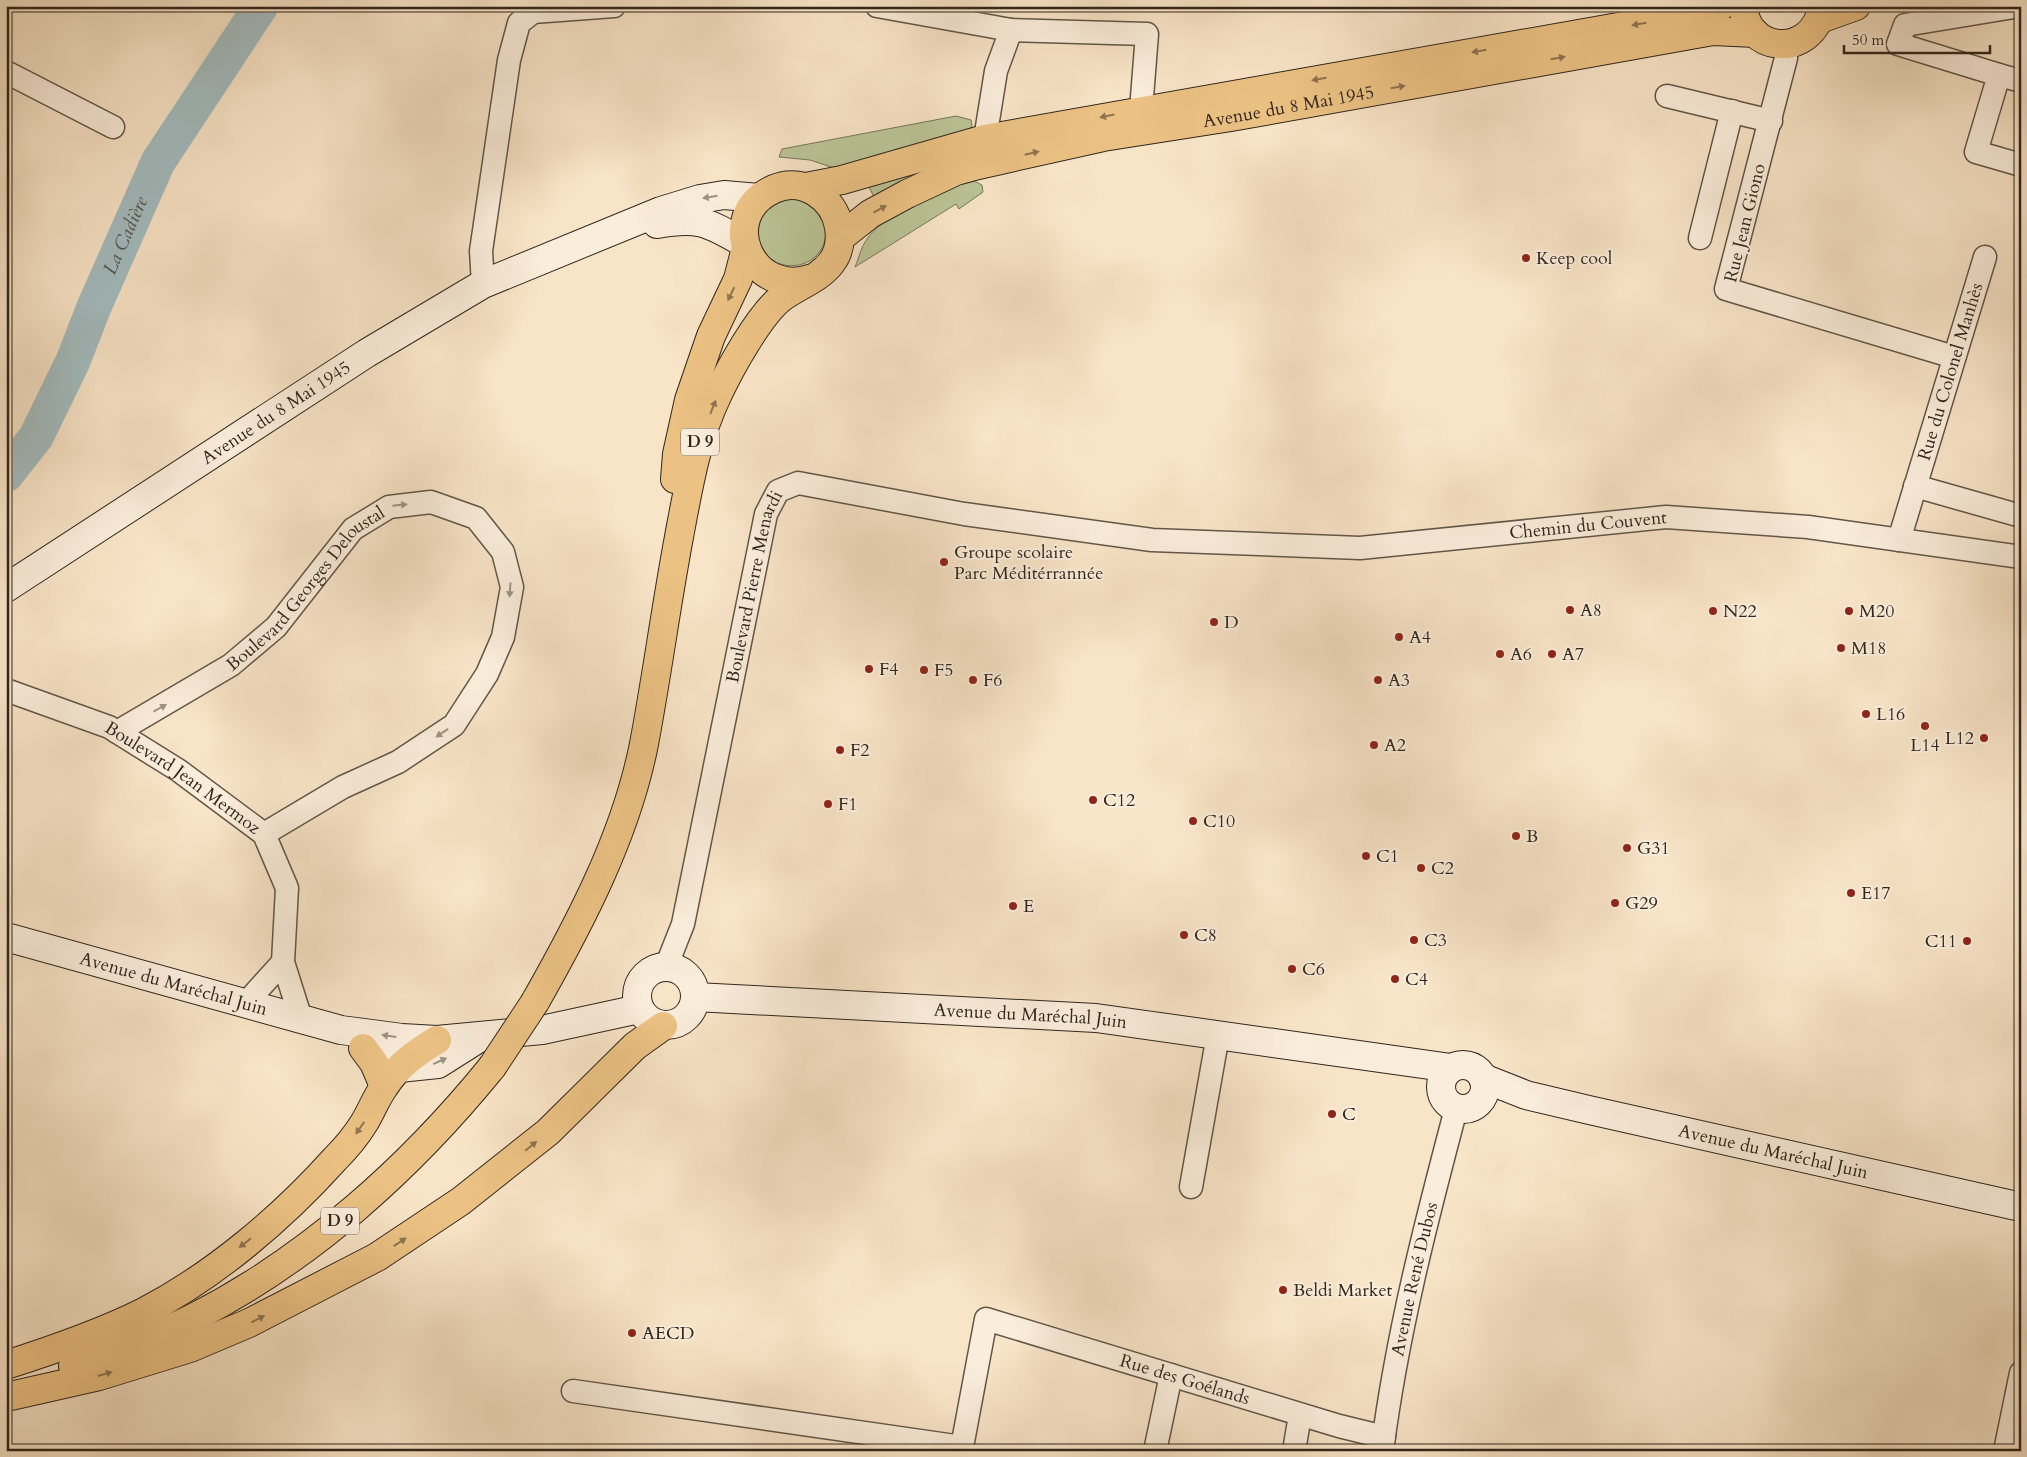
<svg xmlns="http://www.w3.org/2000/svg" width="2027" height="1457" font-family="Cardo,serif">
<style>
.green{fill:#bbc597;stroke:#76765a}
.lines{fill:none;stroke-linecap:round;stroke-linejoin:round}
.river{stroke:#a3bcc0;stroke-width:35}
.minor-casing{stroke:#625648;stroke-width:25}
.secondary-casing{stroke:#30261d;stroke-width:30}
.primary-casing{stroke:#30261d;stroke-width:30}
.minor{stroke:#faeddb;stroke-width:22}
.secondary{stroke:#faeddb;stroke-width:28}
.primary{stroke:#ecc284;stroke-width:28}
.primary-bridge-casing{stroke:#30261d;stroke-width:30;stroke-linecap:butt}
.primary-bridge{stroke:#ecc284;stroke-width:28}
.oneway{fill:#8e7450}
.oneway2{fill:#9f9386}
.poi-dot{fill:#8f2418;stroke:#faeddb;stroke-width:2}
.labels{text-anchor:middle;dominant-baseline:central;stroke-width:4;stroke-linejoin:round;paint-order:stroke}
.shield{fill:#faeddb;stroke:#6d6256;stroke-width:1}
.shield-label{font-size:16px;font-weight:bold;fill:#30261d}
.street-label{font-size:18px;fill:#30261d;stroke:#faeddb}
.poi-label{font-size:18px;fill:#30261d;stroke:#faeddb;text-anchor:start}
.water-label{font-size:19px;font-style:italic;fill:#52534e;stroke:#faeddb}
</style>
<rect width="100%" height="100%" fill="#f8e4c7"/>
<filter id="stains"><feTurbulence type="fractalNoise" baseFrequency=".004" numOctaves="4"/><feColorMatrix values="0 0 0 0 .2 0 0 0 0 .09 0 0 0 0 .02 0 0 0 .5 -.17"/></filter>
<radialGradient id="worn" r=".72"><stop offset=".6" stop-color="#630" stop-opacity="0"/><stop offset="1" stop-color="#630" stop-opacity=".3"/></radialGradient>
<!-- green -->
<g class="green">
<polygon points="956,116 971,120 972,125 970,130 837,169 810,160 779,157 782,149"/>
<polygon points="968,150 875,199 868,185"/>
<path d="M970 179 982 185 983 192 959 209 956 204 855 267C859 258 861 247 867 239 884 213 941 191 970 179Z"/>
<path d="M799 197C814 205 828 215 826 234 821 281 750 274 757 224 758 217 765 209 768 204Z"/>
</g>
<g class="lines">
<!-- river -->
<path class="river" id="s1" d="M6 475 36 437 73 361 94 307 158 162 261 6"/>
<!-- minor casing -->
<g class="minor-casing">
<g id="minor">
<polyline points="877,6 1011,30 1147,34 1141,110"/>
<polyline points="2020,6 1905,25 1898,44 1999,75 1976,152 2021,165"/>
<polyline points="1786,45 1786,58 1726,289 1954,357"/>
<polyline points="6,72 113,127"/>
<polyline points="1999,75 2021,81"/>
<polyline points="1667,96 1771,121"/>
<polyline points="985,139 996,71 1011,30"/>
<polyline points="1700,238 1732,111"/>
<polyline points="483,284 481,251 509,60 519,23 533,12 614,6"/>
<polyline points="1915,486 2021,516"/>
<path id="s2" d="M1899 540 1985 257"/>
<path id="s3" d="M6 690 109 727 178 770 264 834 287 888 283 962 246 1003"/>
<path id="s4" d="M117 732 231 665 276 627 353 529 389 507 431 502 476 518 503 552 512 587 503 637 487 674 454 725 398 762 343 787 264 834"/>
<polyline points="283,962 301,1019"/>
<path id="s5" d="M666 967 683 924 766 514 778 491 798 483 964 514 1152 540 1360 548 1666 517 1808 527 2021 557"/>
<polyline points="1191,1187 1218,1035"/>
<path id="s6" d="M573 1391 962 1447 986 1319 1339 1426 1384 1437"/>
<polyline points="1155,1451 1171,1375"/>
<polyline points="1294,1451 1300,1415"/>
<path id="s7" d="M1382 1451C1397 1334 1426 1222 1456 1109"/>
<polyline points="2005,1451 2021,1373"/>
</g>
</g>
<!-- secondary casing -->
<g class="secondary-casing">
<g id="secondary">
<path d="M657 224C699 216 709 223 744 243"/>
<path id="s8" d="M6 588 367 353 483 284 661 211 700 199 724 195 759 198"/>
<path id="s9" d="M6 937 341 1030 402 1038 437 1040 542 1030 639 1009"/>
<circle cx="666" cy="996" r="29"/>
<path id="s10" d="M695 997 1096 1018 1451 1068"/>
<polyline points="387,1061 399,1068 438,1064 479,1038"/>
<circle cx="1463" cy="1087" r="22"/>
<path id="s11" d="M1483 1078 1526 1095 1589 1110 2021 1207"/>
</g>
</g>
<!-- primary casing -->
<g class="primary-casing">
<g id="primary">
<path d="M1744 6C1743 50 1811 63 1823 6"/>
<polyline points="1820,19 1856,6"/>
<polyline points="806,187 842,180 985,139 1703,12 1721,6"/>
<path id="s12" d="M841 237 870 214 907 194 956 171 978 165 1103 137 1231 117 1713 31 1755 33"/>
<polyline points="675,479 677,454 689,400 711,336 738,279 746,248"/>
<path d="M535 1002C581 921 626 835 644 744 657 675 666 606 679 537 688 489 696 439 718 394 730 368 759 316 781 298 797 286 819 279 831 263 839 253 841 240 839 227 834 198 803 176 774 189 715 215 751 300 813 278"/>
<polyline points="363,1048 374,1063 384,1086"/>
<path d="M6 1365C53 1350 100 1334 144 1312 215 1275 282 1218 335 1159 346 1148 356 1136 364 1123 371 1112 376 1098 384 1087 397 1066 417 1052 437 1040"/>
<path d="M73 1366C114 1351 154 1338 193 1318 309 1259 410 1168 492 1067"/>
<polyline points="6,1397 99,1376 190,1348 249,1323 377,1257 461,1201 548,1132 635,1046 663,1026"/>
</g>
</g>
<!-- minor -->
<use href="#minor" class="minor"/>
<!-- secondary -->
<use href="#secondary" class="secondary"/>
<!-- primary -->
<use href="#primary" class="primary"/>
<!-- primary-bridge casing -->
<g class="primary-bridge-casing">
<polyline id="primary-bridge" points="492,1067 535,1002"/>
</g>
<!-- primary-bridge -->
<use href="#primary-bridge" class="primary-bridge"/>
</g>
<!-- one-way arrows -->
<defs><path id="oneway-solid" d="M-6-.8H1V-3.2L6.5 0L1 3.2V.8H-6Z" transform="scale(1.25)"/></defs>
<g class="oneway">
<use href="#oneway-solid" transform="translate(1639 24) rotate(170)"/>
<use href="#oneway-solid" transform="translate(1479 51) rotate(170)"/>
<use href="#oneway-solid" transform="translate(1558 58) rotate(-10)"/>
<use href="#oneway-solid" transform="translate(1319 79) rotate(170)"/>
<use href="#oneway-solid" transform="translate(1398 87) rotate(-10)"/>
<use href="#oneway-solid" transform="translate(1107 116) rotate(169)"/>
<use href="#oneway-solid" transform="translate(1032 153) rotate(-13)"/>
<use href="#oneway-solid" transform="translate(880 209) rotate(-28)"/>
<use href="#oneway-solid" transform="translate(731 294) rotate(116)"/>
<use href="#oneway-solid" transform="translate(713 407) rotate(-69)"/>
<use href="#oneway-solid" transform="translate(360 1128) rotate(125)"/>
<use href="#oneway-solid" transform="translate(531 1146) rotate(-39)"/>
<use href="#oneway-solid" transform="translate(400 1242) rotate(-33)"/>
<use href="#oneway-solid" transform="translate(245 1243) rotate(142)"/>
<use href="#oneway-solid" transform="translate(258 1319) rotate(-27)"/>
<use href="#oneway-solid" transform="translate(105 1374) rotate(-16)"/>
</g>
<g class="oneway2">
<use href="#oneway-solid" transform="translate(710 197) rotate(171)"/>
<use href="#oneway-solid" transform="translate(400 505) rotate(-6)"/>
<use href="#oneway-solid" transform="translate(510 590) rotate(94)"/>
<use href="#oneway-solid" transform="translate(160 708) rotate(-29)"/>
<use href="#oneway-solid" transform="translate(442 733) rotate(146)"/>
<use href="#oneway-solid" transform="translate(389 1036) rotate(-172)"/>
<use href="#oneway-solid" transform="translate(440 1061) rotate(-24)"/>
</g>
<!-- markers -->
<g class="poi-dot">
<circle cx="1526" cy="258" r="5"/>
<circle cx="944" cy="562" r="5"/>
<circle cx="1570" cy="610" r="5"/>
<circle cx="1713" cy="611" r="5"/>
<circle cx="1849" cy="611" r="5"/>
<circle cx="1214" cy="622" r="5"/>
<circle cx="1399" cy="637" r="5"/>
<circle cx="1841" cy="648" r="5"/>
<circle cx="1500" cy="654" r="5"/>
<circle cx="1552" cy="654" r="5"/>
<circle cx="869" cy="669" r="5"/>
<circle cx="924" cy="670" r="5"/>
<circle cx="973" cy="680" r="5"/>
<circle cx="1378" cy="680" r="5"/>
<circle cx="1866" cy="714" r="5"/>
<circle cx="1925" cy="726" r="5"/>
<circle cx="1984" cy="738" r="5"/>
<circle cx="1374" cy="745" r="5"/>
<circle cx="840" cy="750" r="5"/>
<circle cx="1093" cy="800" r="5"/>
<circle cx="828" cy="804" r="5"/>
<circle cx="1193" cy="821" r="5"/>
<circle cx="1516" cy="836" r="5"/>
<circle cx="1627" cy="848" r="5"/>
<circle cx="1366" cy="856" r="5"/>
<circle cx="1421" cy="868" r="5"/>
<circle cx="1851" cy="893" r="5"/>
<circle cx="1615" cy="903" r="5"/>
<circle cx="1013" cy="906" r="5"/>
<circle cx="1184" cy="935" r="5"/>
<circle cx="1414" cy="940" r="5"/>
<circle cx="1967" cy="941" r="5"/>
<circle cx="1292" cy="969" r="5"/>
<circle cx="1395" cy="979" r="5"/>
<circle cx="1332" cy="1114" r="5"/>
<circle cx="1283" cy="1290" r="5"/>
<circle cx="632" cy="1333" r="5"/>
</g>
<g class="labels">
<!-- shield labels -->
<g class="shield">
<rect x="681" y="428.5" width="38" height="27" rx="4"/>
<rect x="321" y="1207.5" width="38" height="27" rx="4"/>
</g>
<g class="shield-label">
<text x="700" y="442">D 9</text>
<text x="340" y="1221">D 9</text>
</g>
<!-- street labels -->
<g class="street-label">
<text stroke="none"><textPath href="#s12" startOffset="472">Avenue du 8 Mai 1945</textPath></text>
<text transform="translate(1745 223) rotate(-76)">Rue Jean Giono</text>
<text stroke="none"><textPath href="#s2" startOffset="176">Rue du Colonel Manhès</textPath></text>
<text stroke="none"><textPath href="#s8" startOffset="322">Avenue du 8 Mai 1945</textPath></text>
<text stroke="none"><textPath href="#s5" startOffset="1308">Chemin du Couvent</textPath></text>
<text stroke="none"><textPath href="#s4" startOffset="240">Boulevard Georges Deloustal</textPath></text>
<text stroke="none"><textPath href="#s5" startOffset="391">Boulevard Pierre Menardi</textPath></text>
<text stroke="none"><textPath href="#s3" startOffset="199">Boulevard Jean Mermoz</textPath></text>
<text stroke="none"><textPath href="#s9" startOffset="174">Avenue du Maréchal Juin</textPath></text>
<text stroke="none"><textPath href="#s10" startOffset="336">Avenue du Maréchal Juin</textPath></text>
<text stroke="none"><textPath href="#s11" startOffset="300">Avenue du Maréchal Juin</textPath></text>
<text stroke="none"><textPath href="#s7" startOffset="175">Avenue René Dubos</textPath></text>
<text stroke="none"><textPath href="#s6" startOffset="731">Rue des Goélands</textPath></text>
</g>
<!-- poi labels -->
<g class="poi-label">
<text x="1536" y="258">Keep cool</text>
<text x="954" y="552">Groupe scolaire<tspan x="954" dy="21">Parc Méditérrannée</tspan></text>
<text x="1580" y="610">A8</text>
<text x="1723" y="611">N22</text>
<text x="1859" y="611">M20</text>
<text x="1224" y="622">D</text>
<text x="1409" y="637">A4</text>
<text x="1851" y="648">M18</text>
<text x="1510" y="654">A6</text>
<text x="1562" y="654">A7</text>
<text x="879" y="669">F4</text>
<text x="934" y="670">F5</text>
<text x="983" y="680">F6</text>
<text x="1388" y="680">A3</text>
<text x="1876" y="714">L16</text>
<text x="1974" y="738" text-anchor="end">L12</text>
<text x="1384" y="745">A2</text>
<text x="1925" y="745" text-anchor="middle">L14</text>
<text x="850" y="750">F2</text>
<text x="1103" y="800">C12</text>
<text x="838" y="804">F1</text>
<text x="1203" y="821">C10</text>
<text x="1526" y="836">B</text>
<text x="1637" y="848">G31</text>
<text x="1376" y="856">C1</text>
<text x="1431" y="868">C2</text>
<text x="1861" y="893">E17</text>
<text x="1625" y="903">G29</text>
<text x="1023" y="906">E</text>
<text x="1194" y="935">C8</text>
<text x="1424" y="940">C3</text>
<text x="1957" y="941" text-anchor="end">C11</text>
<text x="1302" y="969">C6</text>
<text x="1405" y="979">C4</text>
<text x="1342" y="1114">C</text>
<text x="1293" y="1290">Beldi Market</text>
<text x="642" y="1333">AECD</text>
</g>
<!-- water labels -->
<g class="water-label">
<text stroke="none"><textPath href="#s1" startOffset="269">La Cadière</textPath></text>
</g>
</g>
<!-- margin -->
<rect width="2027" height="1457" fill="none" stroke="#f8e4c7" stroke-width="25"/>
<rect x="8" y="8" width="2012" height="1442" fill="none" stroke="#30261d" stroke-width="2.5"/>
<rect x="12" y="12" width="2002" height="1432" fill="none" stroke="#30261d"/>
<!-- scale -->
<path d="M1844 45v8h146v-8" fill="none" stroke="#30261d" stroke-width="2.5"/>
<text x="1852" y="45" font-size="15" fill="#30261d" stroke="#faeddb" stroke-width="4" paint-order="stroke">50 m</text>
<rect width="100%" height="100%" filter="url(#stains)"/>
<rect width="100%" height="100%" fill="url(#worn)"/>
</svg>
